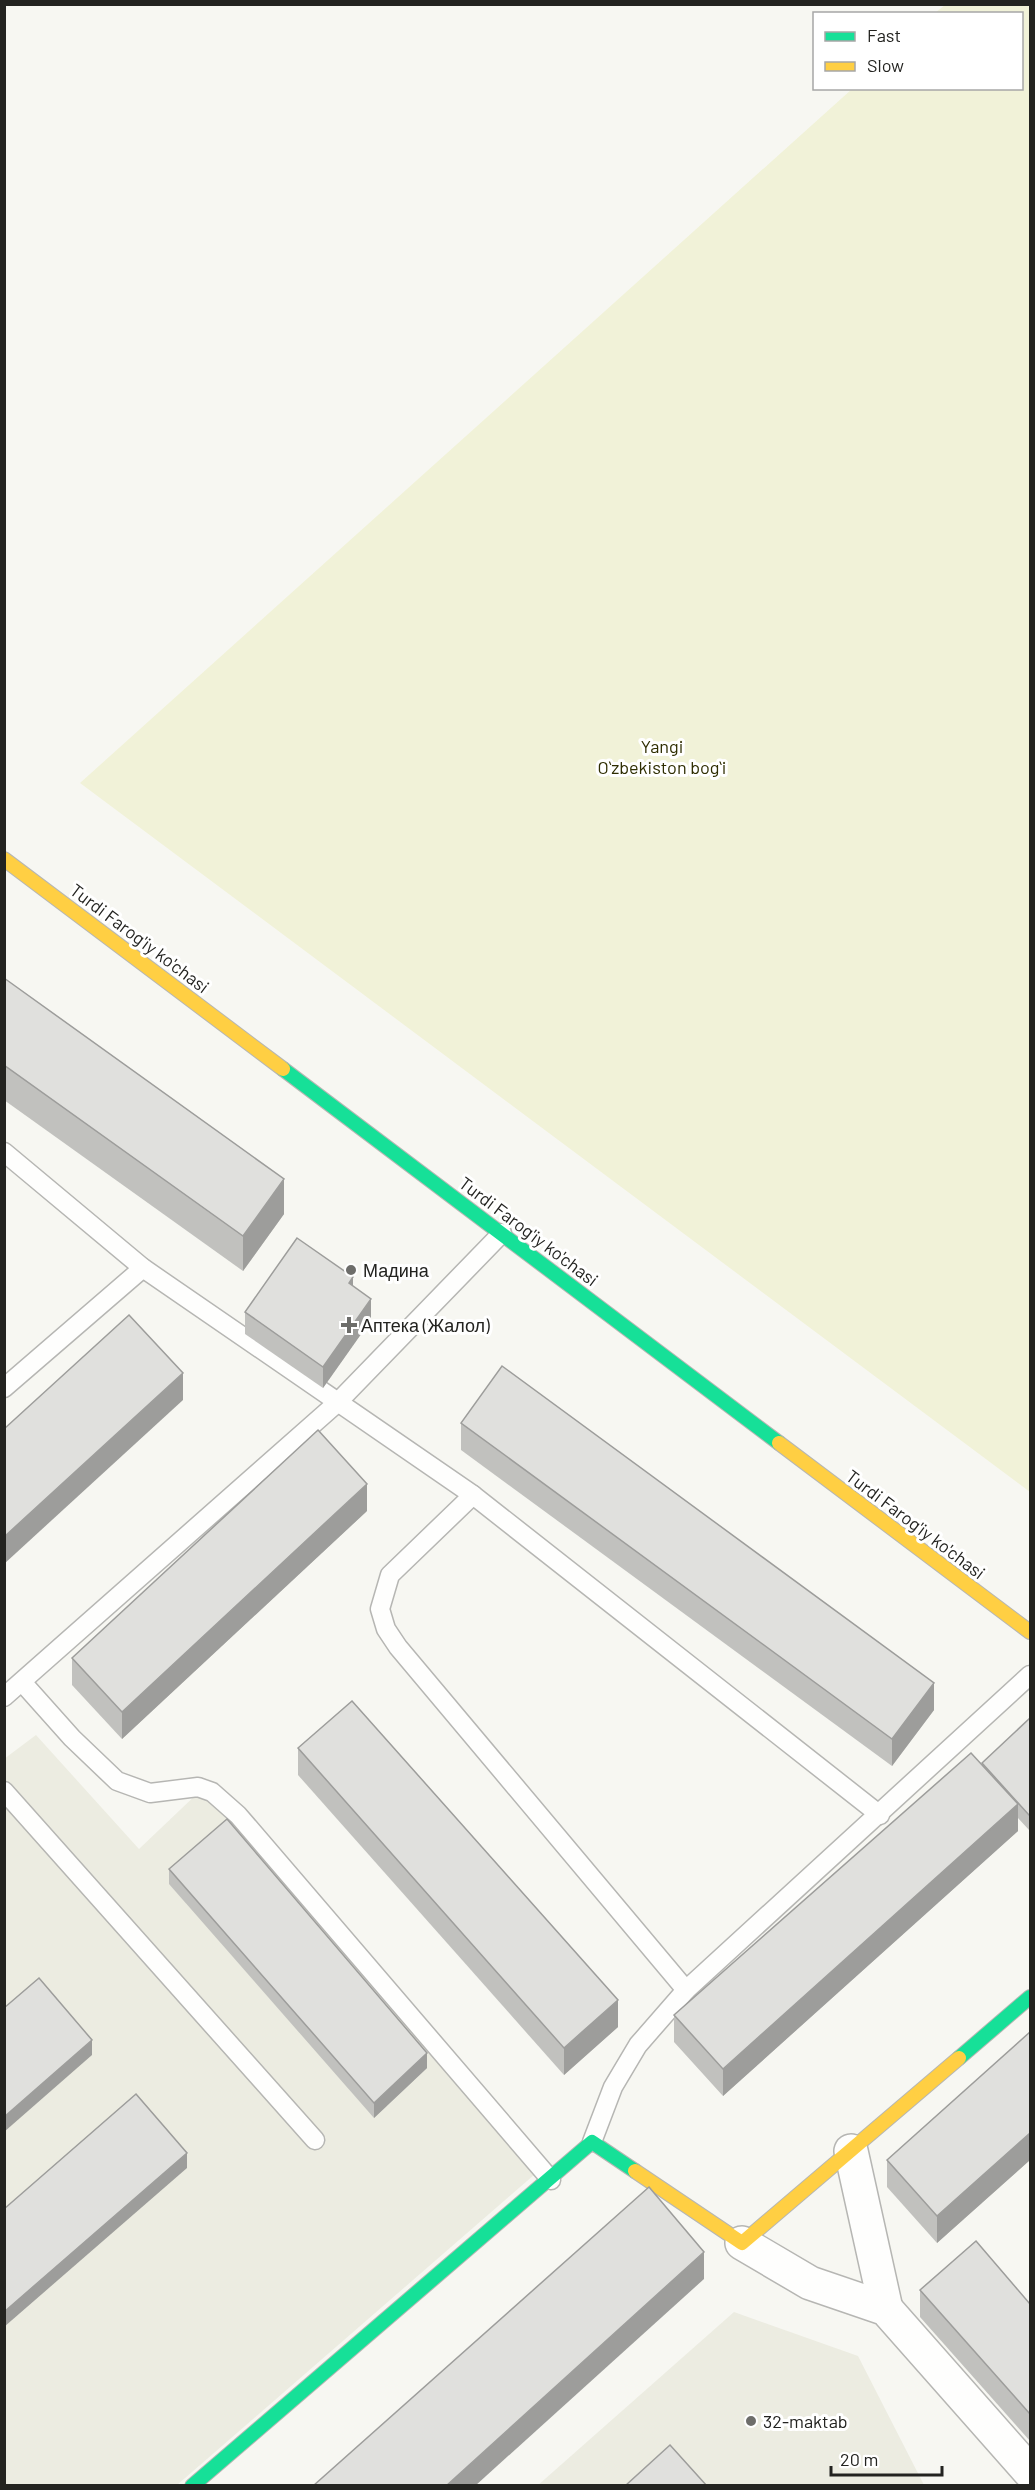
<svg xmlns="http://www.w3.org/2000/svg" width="1035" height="2490" font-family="Barlow,sans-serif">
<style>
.built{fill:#ecece1}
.green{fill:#f1f2d8}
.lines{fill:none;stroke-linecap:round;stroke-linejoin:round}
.lane-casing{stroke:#b6b6b3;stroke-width:21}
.street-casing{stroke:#b6b6b3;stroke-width:36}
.fast-casing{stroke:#b6b6b3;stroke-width:16}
.slow-casing{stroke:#b6b6b3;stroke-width:16}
.lane{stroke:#fefefd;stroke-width:18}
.street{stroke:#fefefd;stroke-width:33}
.fast{stroke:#16e098;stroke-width:14}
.slow{stroke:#ffcf43;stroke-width:14}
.wall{fill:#c1c1be}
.shaded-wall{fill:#9d9d9b}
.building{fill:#e0e0dd;stroke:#9d9d9b;stroke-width:1.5}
.poi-dot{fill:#6d6d6a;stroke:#fff;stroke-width:2}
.labels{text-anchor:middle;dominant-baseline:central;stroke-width:6;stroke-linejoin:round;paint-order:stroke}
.park-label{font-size:18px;fill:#2e2d00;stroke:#fff}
.street-label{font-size:18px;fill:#232320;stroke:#fff}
.poi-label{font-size:18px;fill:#232320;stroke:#fff;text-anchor:start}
</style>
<rect width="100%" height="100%" fill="#f7f7f2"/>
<!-- built -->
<g class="built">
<polygon points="36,1735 139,1849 201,1790 542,2168 177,2485 5,2486 4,1759"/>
<polygon points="734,2312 858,2356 924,2485 537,2486"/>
</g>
<!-- green -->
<polygon class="green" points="945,5 1030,5 1030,1492 80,783 852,89 1022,88 1022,14 935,13"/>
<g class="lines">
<!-- lane casing -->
<g class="lane-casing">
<g id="lane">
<polyline points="4,1152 143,1268 473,1495 880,1815"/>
<polyline points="4,1388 143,1268"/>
<polyline points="473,1495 390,1575 380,1609 386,1629 398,1647 686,1990 1030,1675"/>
<polyline points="22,1682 72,1738 117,1781 150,1793 198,1787 212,1792 238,1815 551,2180"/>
<polyline points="4,1697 337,1403 502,1233"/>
<polyline points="4,1791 315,2140"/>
<polyline points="592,2142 613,2087 638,2045 686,1990"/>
</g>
</g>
<!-- street casing -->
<g class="street-casing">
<g id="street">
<polyline points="851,2151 886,2309"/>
<polyline points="742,2243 810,2283 886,2309 1030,2472"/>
</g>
</g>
<!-- fast casing -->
<g class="fast-casing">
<g id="fast">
<polyline points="283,1069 779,1443"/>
<polyline points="959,2058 1030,1997"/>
<polyline points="192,2486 592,2142 635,2171"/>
</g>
</g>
<!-- slow casing -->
<g class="slow-casing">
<g id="slow">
<polyline points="4,859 283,1069"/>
<polyline points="779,1443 1030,1632"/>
<polyline points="635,2171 742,2243 959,2058"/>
</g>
</g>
<!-- lane -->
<use href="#lane" class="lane"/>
<!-- street -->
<use href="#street" class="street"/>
<!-- fast -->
<use href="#fast" class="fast"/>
<!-- slow -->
<use href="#slow" class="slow"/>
</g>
<!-- wall -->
<g class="wall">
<polygon points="4,978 284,1214 243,1271 4,1100"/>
<polygon points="353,1287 371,1320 323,1388 245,1334 245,1312"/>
<polygon points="461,1423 934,1710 892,1766 461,1450"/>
<polygon points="367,1511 122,1739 72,1685 72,1658"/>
<polygon points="1030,1718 1029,1830 1018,1818 1018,1831 723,2096 674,2042 674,2015 982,1765 982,1763"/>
<polygon points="298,1748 618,2027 564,2075 298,1775"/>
<polygon points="169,1869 427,2068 374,2118 169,1884"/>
<polygon points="1030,2032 1030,2160 937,2243 887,2187 887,2160"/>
<polygon points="920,2290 1030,2304 1030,2441 920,2317"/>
</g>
<!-- shaded-wall -->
<g class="shaded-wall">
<polygon points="284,1179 284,1214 243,1271 243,1236"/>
<polygon points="353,1277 353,1299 349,1283"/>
<polygon points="371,1299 371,1320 323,1388 323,1367"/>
<polygon points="183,1373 183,1400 4,1564 4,1537"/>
<polygon points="367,1484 367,1511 122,1739 122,1712"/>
<polygon points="934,1683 934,1710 892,1766 892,1739"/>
<polygon points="1018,1804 1018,1831 723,2096 723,2069"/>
<polygon points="1030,1814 1030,1829 1029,1830 1029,1815"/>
<polygon points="618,2000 618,2027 564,2075 564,2048"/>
<polygon points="92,2040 92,2055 4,2132 4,2117"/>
<polygon points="427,2053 427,2068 374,2118 374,2103"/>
<polygon points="1030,2133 1030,2160 937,2243 937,2216"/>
<polygon points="187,2153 187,2168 4,2327 4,2312"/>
<polygon points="704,2252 704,2279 475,2486 446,2486"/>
</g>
<!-- building -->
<g class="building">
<polygon points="4,978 284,1179 243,1236 4,1065"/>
<polygon points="297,1238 353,1277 349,1283 371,1299 323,1367 245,1312"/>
<polygon points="129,1315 183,1373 4,1537 4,1429"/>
<polygon points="502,1366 934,1683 892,1739 461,1423"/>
<polygon points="318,1430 367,1484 122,1712 72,1658"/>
<polygon points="352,1701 618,2000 564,2048 298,1748"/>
<polygon points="1030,1718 1030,1814 1029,1815 982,1763"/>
<polygon points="971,1753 1018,1804 723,2069 674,2015"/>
<polygon points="227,1819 427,2053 374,2103 169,1869"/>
<polygon points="39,1978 92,2040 4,2117 4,2008"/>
<polygon points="1030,2032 1030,2133 937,2216 887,2160"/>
<polygon points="136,2094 187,2153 4,2312 4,2209"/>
<polygon points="649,2187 704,2252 446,2486 313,2486"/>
<polygon points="976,2241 1030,2304 1030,2414 920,2290"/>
<polygon points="670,2445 707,2486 625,2486"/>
</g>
<!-- markers -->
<g class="poi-dot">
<circle cx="351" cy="1270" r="6"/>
<path d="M346 1316h6v6h6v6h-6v6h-6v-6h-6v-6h6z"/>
<circle cx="751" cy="2421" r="6"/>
</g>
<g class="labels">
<!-- park labels -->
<g class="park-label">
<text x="662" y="746">Yangi<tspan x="662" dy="21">Oʻzbekiston bogʻi</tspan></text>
</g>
<!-- street labels -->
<g class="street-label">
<text transform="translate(140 938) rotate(37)">Turdi Farog'iy ko'chasi</text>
<text transform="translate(529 1231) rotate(37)">Turdi Farog'iy ko'chasi</text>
<text transform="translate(916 1524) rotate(37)">Turdi Farog'iy ko'chasi</text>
</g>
<!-- poi labels -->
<g class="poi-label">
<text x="363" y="1270">Мадина</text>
<text x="361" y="1325">Аптека (Жалол)</text>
<text x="763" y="2421">32-maktab</text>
</g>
</g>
<!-- border -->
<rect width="1035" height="2490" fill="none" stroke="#232320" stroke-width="12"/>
<!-- legend -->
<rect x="813" y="12" width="210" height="78" fill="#ffffff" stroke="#a7a7a6" stroke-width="1.5"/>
<rect x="825" y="32" width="30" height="9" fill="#16e098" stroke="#a7a7a6" stroke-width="1.5"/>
<text x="867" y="42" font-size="18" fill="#232320">Fast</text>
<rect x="825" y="62" width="30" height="9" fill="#ffcf43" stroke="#a7a7a6" stroke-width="1.5"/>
<text x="867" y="72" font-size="18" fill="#232320">Slow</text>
<!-- scale -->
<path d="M831 2466v9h111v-9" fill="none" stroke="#232320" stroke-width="3"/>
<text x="840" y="2466" font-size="18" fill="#232320" stroke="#ffffff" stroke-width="4.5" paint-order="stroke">20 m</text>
</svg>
